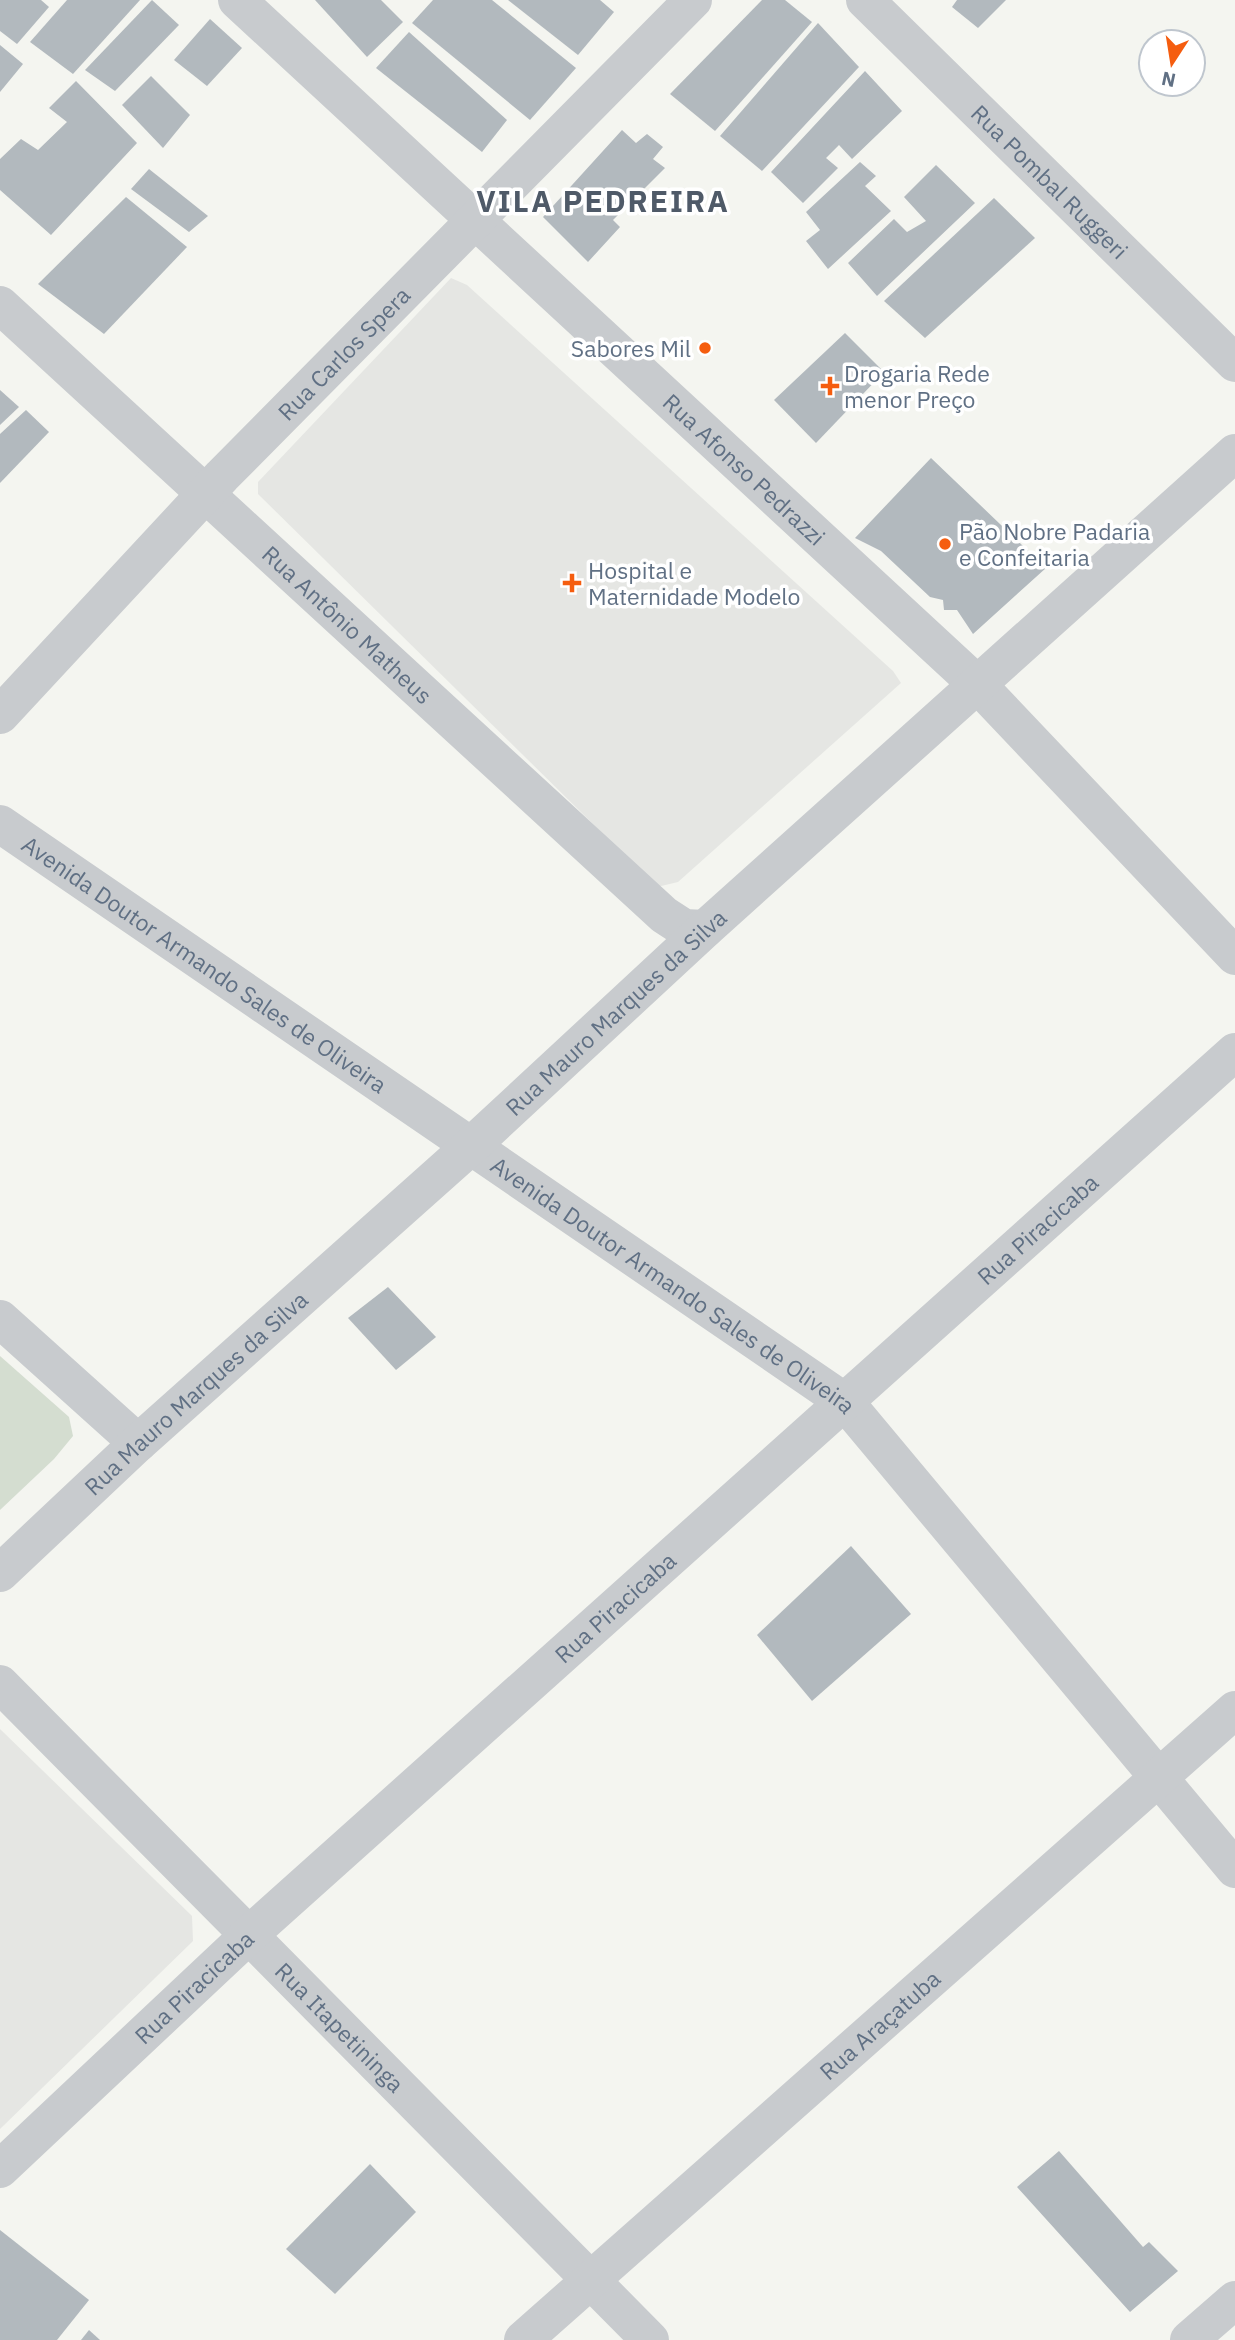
<svg xmlns="http://www.w3.org/2000/svg" width="1235" height="2340" font-family="'IBM Plex Sans',sans-serif">
<style>
.built{fill:#e5e6e3}
.green{fill:#d4ddd0}
.building{fill:#b2b9be}
.lines{fill:none;stroke-linecap:round;stroke-linejoin:round}
.street{stroke:#c8cbce;stroke-width:38}
.poi-dot{fill:#f55d0f;stroke:#fff;stroke-width:2.5}
.labels{text-anchor:middle;dominant-baseline:central;stroke-width:7;stroke-linejoin:round;paint-order:stroke}
.street-label{font-size:23px;fill:#607084;stroke:#fff}
.poi-label{font-size:23px;fill:#607084;stroke:#fff;text-anchor:start}
.district-label{font-size:30px;font-weight:bold;letter-spacing:2px;fill:#4f5a68;stroke:#fff}
</style>
<rect width="100%" height="100%" fill="#f4f5f0"/>
<!-- built -->
<g class="built">
<polygon points="451,278 467,285 893,671 901,683 678,882 657,887 258,494 258,482"/>
<polygon points="0,1729 192,1916 193,1941 0,2129"/>
</g>
<!-- green -->
<polygon class="green" points="0,1356 69,1417 73,1436 54,1459 0,1510"/>
<!-- building -->
<g class="building">
<polygon points="0,0 41,0 49,7 17,44 0,31"/>
<polygon points="67,0 140,0 73,74 30,42"/>
<polygon points="152,0 179,25 115,91 85,70"/>
<polygon points="315,0 381,0 403,22 367,57"/>
<polygon points="433,0 492,0 576,68 530,120 412,23"/>
<polygon points="508,0 600,0 614,12 578,55"/>
<polygon points="762,0 785,0 812,22 715,131 670,94"/>
<polygon points="957,0 1006,0 978,28 952,7"/>
<polygon points="210,19 242,48 207,86 174,60"/>
<polygon points="818,23 859,67 762,171 720,136"/>
<polygon points="409,32 507,120 482,152 376,68"/>
<polygon points="0,45 23,64 0,92"/>
<polygon points="865,71 902,111 852,159 839,145 826,158 838,168 803,203 771,172"/>
<polygon points="151,76 190,115 163,148 122,105"/>
<polygon points="76,81 137,143 51,235 0,190 0,159 21,139 38,150 67,122 49,108"/>
<polygon points="622,130 636,143 647,134 663,147 653,159 665,168 613,220 620,227 588,262 543,217"/>
<polygon points="860,162 876,176 865,186 891,211 828,269 806,241 820,230 806,212"/>
<polygon points="936,165 975,203 877,296 848,263 894,219 907,232 926,221 904,197"/>
<polygon points="149,169 208,216 189,232 131,189"/>
<polygon points="126,197 187,247 104,334 38,284"/>
<polygon points="994,198 1035,238 925,338 884,301"/>
<polygon points="845,333 884,372 816,443 774,400"/>
<polygon points="0,390 19,407 0,425"/>
<polygon points="26,410 49,432 0,483 0,434"/>
<polygon points="931,458 1046,568 973,634 957,610 944,610 943,600 930,597 881,551 855,538"/>
<polygon points="388,1287 436,1337 396,1370 348,1318"/>
<polygon points="851,1546 911,1614 812,1701 757,1635"/>
<polygon points="1059,2151 1143,2247 1149,2242 1178,2271 1130,2312 1017,2187"/>
<polygon points="370,2164 416,2212 335,2294 286,2249"/>
<polygon points="0,2230 89,2300 57,2340 0,2340"/>
<polygon points="89,2330 100,2340 81,2340"/>
</g>
<g class="lines">
<!-- street -->
<g class="street">
<path id="s1" d="M237 0 978 685 1235 956"/>
<path id="s2" d="M865 0 1235 363"/>
<path id="s3" d="M0 305 664 915 684 928 705 929"/>
<path id="s4" d="M0 715 222 476 693 0"/>
<path id="s5" d="M0 824 845 1402 1235 1869"/>
<polyline points="0,1319 138,1443"/>
<path id="s6" d="M0 1573 138 1443 471 1146 705 929 1235 453"/>
<path id="s7" d="M0 1684 650 2340"/>
<path id="s8" d="M0 2169 251 1933 1235 1052"/>
<path id="s9" d="M523 2340 1235 1710"/>
<polyline points="1189,2340 1235,2300"/>
</g>
</g>
<!-- markers -->
<g class="poi-dot">
<circle cx="705" cy="348" r="7"/>
<path d="M826.5 375.5h7v7h7v7h-7v7h-7v-7h-7v-7h7z"/>
<circle cx="945" cy="544" r="7"/>
<path d="M568.5 572.5h7v7h7v7h-7v7h-7v-7h-7v-7h7z"/>
</g>
<g class="labels">
<!-- street labels -->
<g class="street-label">
<text stroke="none"><textPath href="#s2" startOffset="259">Rua Pombal Ruggeri</textPath></text>
<text stroke="none"><textPath href="#s4" startOffset="499">Rua Carlos Spera</textPath></text>
<text stroke="none"><textPath href="#s1" startOffset="691">Rua Afonso Pedrazzi</textPath></text>
<text stroke="none"><textPath href="#s3" startOffset="472">Rua Antônio Matheus</textPath></text>
<text stroke="none"><textPath href="#s5" startOffset="248">Avenida Doutor Armando Sales de Oliveira</textPath></text>
<text stroke="none"><textPath href="#s6" startOffset="833">Rua Mauro Marques da Silva</textPath></text>
<text stroke="none"><textPath href="#s8" startOffset="1400">Rua Piracicaba</textPath></text>
<text stroke="none"><textPath href="#s5" startOffset="816">Avenida Doutor Armando Sales de Oliveira</textPath></text>
<text stroke="none"><textPath href="#s6" startOffset="266">Rua Mauro Marques da Silva</textPath></text>
<text stroke="none"><textPath href="#s8" startOffset="833">Rua Piracicaba</textPath></text>
<text stroke="none"><textPath href="#s8" startOffset="266">Rua Piracicaba</textPath></text>
<text stroke="none"><textPath href="#s9" startOffset="476">Rua Araçatuba</textPath></text>
<text stroke="none"><textPath href="#s7" startOffset="483">Rua Itapetininga</textPath></text>
</g>
<!-- poi labels -->
<g class="poi-label">
<text x="691" y="348" text-anchor="end">Sabores Mil</text>
<text x="844" y="373">Drogaria Rede<tspan x="844" dy="26">menor Preço</tspan></text>
<text x="959" y="531">Pão Nobre Padaria<tspan x="959" dy="26">e Confeitaria</tspan></text>
<text x="588" y="570">Hospital e<tspan x="588" dy="26">Maternidade Modelo</tspan></text>
</g>
<!-- district labels -->
<g class="district-label">
<text x="603" y="200">VILA PEDREIRA</text>
</g>
</g>
<!-- north arrow -->
<g transform="translate(1172 63) rotate(192)"><circle r="33" fill="#ffffff" stroke="#bfc6ce" stroke-width="2"/>
<path d="M0-5L12 26L0 18L-12 26Z" fill="#f55d0f"/>
<text y="-10" font-size="19" font-weight="bold" text-anchor="middle" fill="#607084">N</text>
</g>
</svg>
